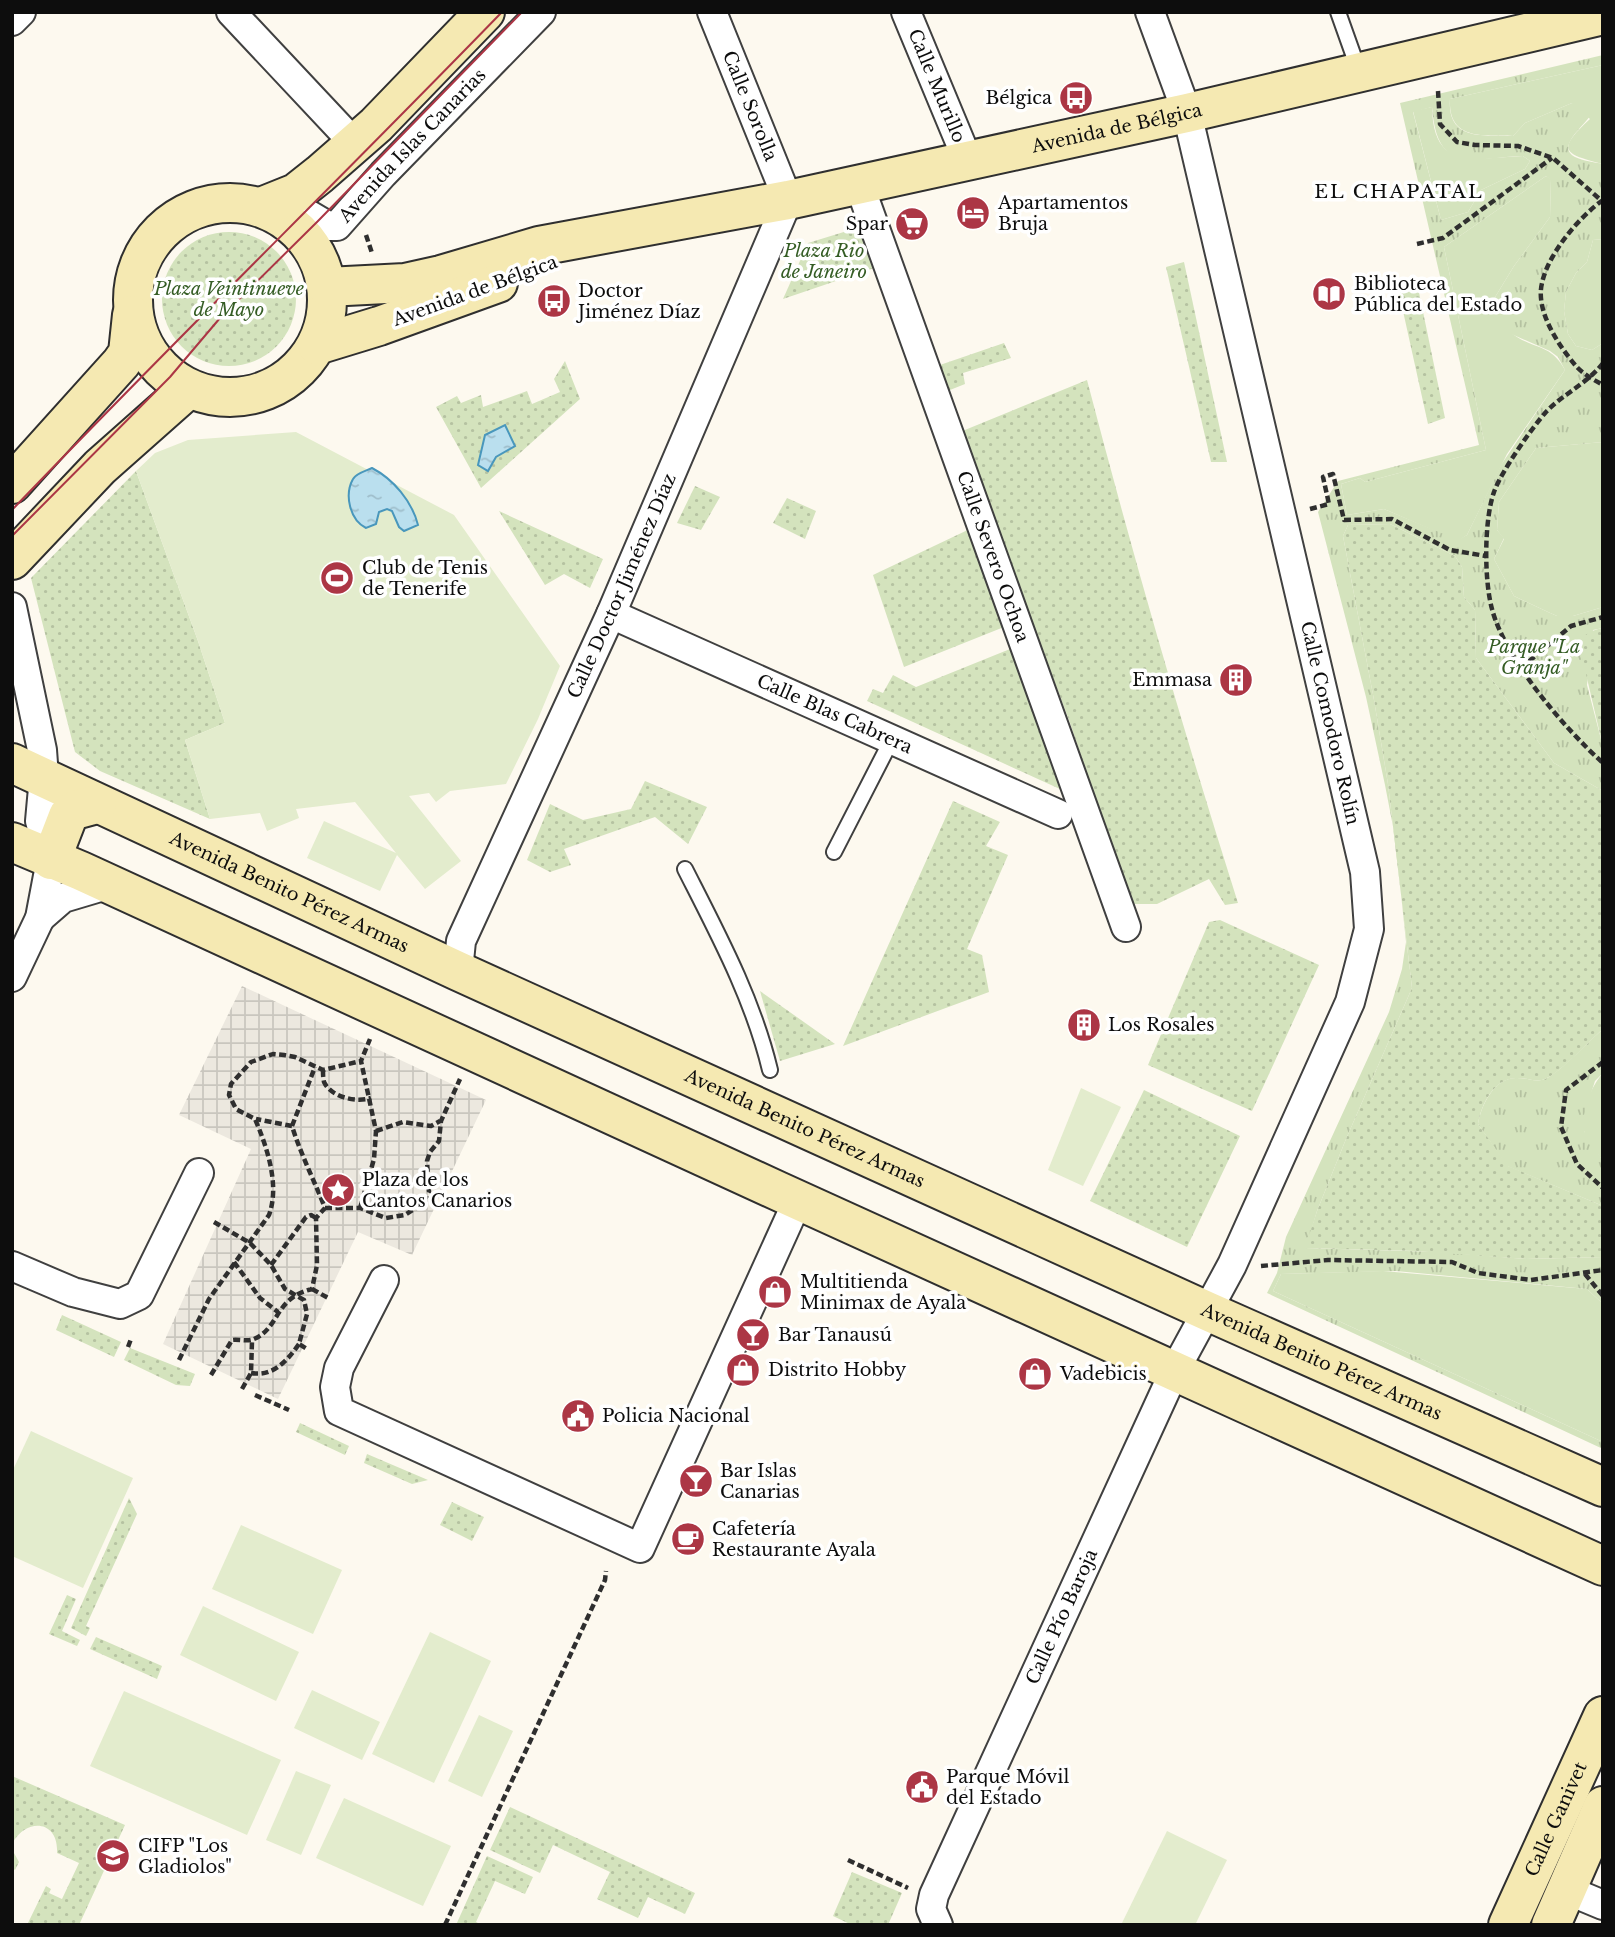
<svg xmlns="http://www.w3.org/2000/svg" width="1615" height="1937" font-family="'Libre Baskerville',serif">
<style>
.grass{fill:#d4e3bd}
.park{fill:url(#park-tufts);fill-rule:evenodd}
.garden{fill:url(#garden-dots)}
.pitch{fill:#e3eccd}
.plaza{fill:url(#plaza-grid)}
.water{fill:url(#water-ripples);stroke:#4997bc;stroke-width:2}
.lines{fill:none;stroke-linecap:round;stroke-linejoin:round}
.lane-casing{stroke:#404040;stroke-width:18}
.street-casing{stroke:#404040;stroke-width:32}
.secondary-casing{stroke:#2f2f2f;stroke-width:42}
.path{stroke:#2f2f2f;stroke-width:4.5;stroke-dasharray:7 3.5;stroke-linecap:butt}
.lane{stroke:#fff;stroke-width:14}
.street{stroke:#fff;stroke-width:28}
.secondary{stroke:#f5e9b2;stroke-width:38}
.tram{stroke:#ac3645;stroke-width:2}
.labels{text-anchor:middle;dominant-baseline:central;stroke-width:7;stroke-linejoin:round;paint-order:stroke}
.street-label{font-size:18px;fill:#0d0d0d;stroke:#fff}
.poi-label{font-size:18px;fill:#0d0d0d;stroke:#fff;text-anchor:start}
.park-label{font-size:18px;font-style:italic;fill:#355d25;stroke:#fff}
.neighbourhood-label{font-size:19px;letter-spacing:2px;fill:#0d0d0d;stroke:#fff}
</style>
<defs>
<pattern id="park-tufts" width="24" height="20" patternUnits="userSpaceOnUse" patternTransform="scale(1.75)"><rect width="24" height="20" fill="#d4e3bd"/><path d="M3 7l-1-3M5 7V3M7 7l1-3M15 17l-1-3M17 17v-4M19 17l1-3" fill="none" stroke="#b5c2a1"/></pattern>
<pattern id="garden-dots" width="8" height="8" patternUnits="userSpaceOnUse" patternTransform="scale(1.75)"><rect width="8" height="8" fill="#d4e3bd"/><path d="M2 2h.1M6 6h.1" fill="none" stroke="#b5c2a1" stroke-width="1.8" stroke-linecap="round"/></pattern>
<pattern id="plaza-grid" width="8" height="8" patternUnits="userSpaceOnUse" patternTransform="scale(1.75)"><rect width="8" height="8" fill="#ece8df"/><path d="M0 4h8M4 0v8" fill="none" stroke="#c9c6be"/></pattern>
<pattern id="water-ripples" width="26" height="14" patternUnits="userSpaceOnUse" patternTransform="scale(1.75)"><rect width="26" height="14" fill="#badfee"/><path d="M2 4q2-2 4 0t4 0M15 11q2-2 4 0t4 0" fill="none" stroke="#9fbecb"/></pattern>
</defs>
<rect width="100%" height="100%" fill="#fdf9ef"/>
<!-- grass -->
<g class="grass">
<path d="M1603 65V164C1563 154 1556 150 1590 119L1572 103 1525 123 1513 136C1483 135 1448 141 1450 99Z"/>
<path d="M1432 107C1433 172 1475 158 1523 156L1530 161 1525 169 1481 190 1468 212 1441 220 1413 111Z"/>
<path d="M1546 176 1551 179 1550 217 1514 266 1486 312C1496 320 1506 330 1517 337 1538 350 1551 345 1565 370L1507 454 1467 535 1458 541 1384 509 1347 515 1341 484 1360 478 1365 482 1486 450 1444 247Z"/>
<polygon points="1603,239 1603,343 1592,350 1576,346 1568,334 1564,311 1566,292 1576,273 1587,262 1593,240"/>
<polygon points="1603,442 1603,607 1573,616 1557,616 1548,612 1514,596 1494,559 1504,539 1497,530 1499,502 1536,448"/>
<path d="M1603 1073V1161C1597 1152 1587 1141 1584 1131 1579 1114 1592 1085 1603 1073Z"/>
<polygon points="1383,1271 1587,1289 1603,1304 1603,1442 1273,1291 1281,1274"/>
</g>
<!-- park -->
<g class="park">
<path d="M1603 55V65L1450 99C1447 141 1483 135 1513 136L1525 123 1572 103 1588 105 1592 112C1589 123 1554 146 1575 157 1583 161 1594 162 1603 164V239L1593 240 1587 262 1576 273 1566 292 1564 311 1568 334 1576 346 1592 350 1603 343V442L1536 448 1499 502 1497 530 1504 538 1494 559 1514 596 1548 612 1557 616H1573L1603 607V628L1593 630 1587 685 1603 747V791L1554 763 1476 658 1475 610 1464 597 1462 567 1455 556 1390 524 1348 525 1343 536 1374 700 1388 784 1412 988 1346 1139 1317 1211 1306 1248 1439 1252 1526 1259 1603 1257V1304L1587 1289 1396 1271 1281 1274 1273 1291 1603 1442V1449L1267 1293 1277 1273 1286 1237 1389 1012 1402 969 1406 942 1395 837 1385 785 1366 697 1318 512 1338 481 1479 445 1400 103ZM1432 107C1437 175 1471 158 1523 156L1530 161 1525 169 1481 190 1468 212 1441 220 1413 112ZM1546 176 1551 180 1550 217 1514 266 1486 312 1493 326 1550 351 1558 357 1565 370 1501 465 1467 535 1458 540 1384 509 1347 515 1341 484 1360 478 1365 482 1486 450 1444 247Z"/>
<path d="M1603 1029V1073L1595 1081 1584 1115V1131L1603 1161V1206L1507 1166 1478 1124C1481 1106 1494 1077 1517 1078 1530 1078 1537 1084 1549 1077 1564 1068 1589 1041 1603 1029Z"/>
</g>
<!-- garden -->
<g class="garden">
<polygon points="860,227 874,268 783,299 808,243"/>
<circle cx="229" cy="299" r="67"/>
<polygon points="1184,262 1227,462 1211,462 1166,267"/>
<polygon points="1416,278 1445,418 1428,424 1397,284"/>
<polygon points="1004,343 1011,358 963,373 965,384 945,392 937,366"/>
<polygon points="565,361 580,399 481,488 436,407 457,396 461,403 481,395 483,407 527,391 532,404 560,392 554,379"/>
<path d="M1087 380C1133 556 1183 730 1238 903L1225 905 1209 879 1157 904H1131L1069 720 960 432Z"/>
<polygon points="136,471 198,641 225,723 185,740 210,819 100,771 75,752 31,578"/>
<polygon points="695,486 720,497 701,530 677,523"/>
<polygon points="787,498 816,511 805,539 773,523"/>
<polygon points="499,511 603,559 590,588 564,574 545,585"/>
<path d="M1390 524 1455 556 1462 567 1464 597 1475 610 1476 658 1554 763 1603 791V1029C1588 1042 1565 1068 1549 1077 1537 1084 1530 1078 1518 1078 1494 1077 1481 1105 1478 1124L1508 1166 1603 1206V1257L1526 1259 1415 1251 1305 1248 1317 1211 1346 1139 1412 988 1388 784 1374 700 1343 536 1348 525Z"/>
<polygon points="974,527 1009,625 904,667 873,575"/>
<path d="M1603 628V747L1579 644C1583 634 1592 630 1603 628Z"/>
<polygon points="1015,647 1073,795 867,701 873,689 883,693 893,675 916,687"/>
<polygon points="645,781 707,807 688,844 655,817 564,849 571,865 550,872 527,860 550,804 583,820 631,809"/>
<polygon points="953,801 1000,822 986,846 1008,855 967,949 982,955 989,992 843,1046"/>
<polygon points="1220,920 1319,965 1252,1111 1148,1065 1209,922"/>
<polygon points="760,991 835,1044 780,1061"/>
<polygon points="1144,1090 1240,1136 1187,1247 1090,1201"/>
<polygon points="62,1315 121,1342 114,1357 56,1330"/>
<polygon points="130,1348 195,1374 190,1386 176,1385 124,1360"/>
<polygon points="300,1423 349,1446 345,1455 296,1432"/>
<polygon points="367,1454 428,1480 412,1484 364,1463"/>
<polygon points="129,1498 137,1514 86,1626 90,1628 86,1636 71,1628"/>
<polygon points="452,1502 484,1517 472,1541 440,1525"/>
<polygon points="67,1595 76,1599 62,1631 80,1640 77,1646 49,1634"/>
<polygon points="96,1637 162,1666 157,1679 90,1649"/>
<path d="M12 1776 125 1825 79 1925H27L46 1886 51 1889 49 1893 62 1899 79 1863 57 1853C59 1821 28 1817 13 1842L14 1853 19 1862 15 1870 12 1868Z"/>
<polygon points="510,1807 695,1893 685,1914 648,1897 638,1918 597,1899 610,1872 553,1845 540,1873 490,1850"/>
<polygon points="487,1856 533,1877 525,1894 495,1881 476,1922 482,1925 456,1925"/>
<polygon points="852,1872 902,1893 888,1925 852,1925 833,1916"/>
</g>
<!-- pitch -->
<g class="pitch">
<polygon points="296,432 454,515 560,666 538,719 506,784 450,791 436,802 429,793 409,796 461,861 425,889 397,855 380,891 307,858 324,821 396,853 355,802 296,809 299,818 267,831 260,813 210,819 185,740 225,723 198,641 136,471 155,453 188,440"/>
<polygon points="1081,1088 1121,1107 1083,1186 1048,1170"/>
<polygon points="31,1431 133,1478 83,1588 12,1556 12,1472"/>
<polygon points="241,1525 342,1570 313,1634 212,1589"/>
<polygon points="203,1606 299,1652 276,1701 180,1655"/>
<polygon points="430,1632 491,1661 434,1783 372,1754"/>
<polygon points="312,1690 380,1722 362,1760 294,1728"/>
<polygon points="124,1691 281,1760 247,1835 90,1766"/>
<polygon points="479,1715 513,1731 482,1797 448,1781"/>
<polygon points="296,1771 331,1785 301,1855 266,1840"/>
<polygon points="344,1798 451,1846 423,1906 316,1858"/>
<polygon points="1167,1831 1227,1860 1195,1925 1121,1925"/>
</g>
<!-- plaza -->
<polygon class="plaza" points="242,986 486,1100 412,1255 358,1232 278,1399 163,1344 251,1149 179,1115"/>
<!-- water -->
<g class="water">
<polygon points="505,425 515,446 496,457 488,471 478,465 485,435"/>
<path d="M372 468C393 479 412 501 418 525L404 531 399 527 392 511 387 509 379 512 376 524 366 528C350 520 344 495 353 479 356 473 366 471 372 468Z"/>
</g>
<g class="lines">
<!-- lane casing -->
<g class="lane-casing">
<g id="lane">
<polyline points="1338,12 1359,71"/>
<polyline points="834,852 892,739"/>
<path d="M685 869C718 934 753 999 770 1070"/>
</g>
</g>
<!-- street casing -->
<g class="street-casing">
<g id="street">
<polyline points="231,12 354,143"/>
<path id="s1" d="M906 12 968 161"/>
<polyline points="12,21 21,12"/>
<path id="s2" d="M859 184 1126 927"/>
<path id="s3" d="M267 210 306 213 328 226H337L383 174 541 12"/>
<polyline points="12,607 42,750 44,777 40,821 51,860 40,918 12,977"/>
<path id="s4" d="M611 614 1058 814"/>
<polyline points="40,918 63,898 110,884"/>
<path id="s5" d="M458 971 461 941 611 614 788 200 712 12"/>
<polyline points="12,1266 73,1292 120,1304 139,1295 199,1173"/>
<polyline points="384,1280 339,1368 335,1387 339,1411 640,1548 798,1200"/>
<polyline points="1567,1890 1603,1905"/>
<path id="s6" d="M938 1925 931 1909 934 1895 1175 1370 1232 1265 1350 1002 1369 929 1365 872 1187 113 1150 12"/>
</g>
</g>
<!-- secondary casing -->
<g class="secondary-casing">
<g id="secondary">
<circle cx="230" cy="300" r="97"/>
<polyline points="261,207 296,193 320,174 376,125 485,12"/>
<path id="s7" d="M327 287 405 283 441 275 539 246 788 200 1187 113 1603 15"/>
<polyline points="317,345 379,326 498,283"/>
<polyline points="12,484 121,363 128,353 132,315"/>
<polyline points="12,560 100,467 188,389"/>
<path id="s8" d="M12 763 458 971 1207 1311 1603 1487"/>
<polyline points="12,842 81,871 778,1191 1603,1566"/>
<polyline points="51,860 68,816 75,810 97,804"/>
<path id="s9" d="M1508 1925 1603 1716"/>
<polyline points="1551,1925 1603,1806"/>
</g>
</g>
<!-- path -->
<g class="path">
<polyline points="1438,91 1440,124 1457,142 1475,145 1518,146 1553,158 1603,202"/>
<path d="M1603 200C1579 217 1548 254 1542 283 1535 311 1559 346 1576 366 1583 374 1594 380 1603 385"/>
<polyline points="366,235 372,253"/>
<polyline points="1417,244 1443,238 1552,158"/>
<path d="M1603 363C1588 383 1563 394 1546 412 1531 429 1501 472 1494 492 1484 520 1484 580 1492 609 1505 659 1564 728 1603 763"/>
<polyline points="1310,509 1329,504 1323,477 1333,474 1344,520 1392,519 1450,550 1486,556"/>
<polyline points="1521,668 1571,626 1603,617"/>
<polyline points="1603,1062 1566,1090 1561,1127 1577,1164 1603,1188"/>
<path d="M323 1070C323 1074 323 1078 324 1082 331 1097 356 1103 371 1098"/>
<polyline points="292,1126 315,1067"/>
<polyline points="376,1131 403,1122 431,1126 440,1121"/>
<polyline points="325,1208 360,1208 386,1218 405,1215 422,1204 429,1192 427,1161 430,1152 439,1141 441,1121 460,1079"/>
<polyline points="360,1208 374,1159 376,1131 361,1061 370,1039"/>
<polyline points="214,1222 250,1243 271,1265 285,1289 304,1300 307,1314 299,1344 307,1349"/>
<polyline points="234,1262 260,1298 278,1312"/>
<polyline points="271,1265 306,1217 311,1215 316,1218"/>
<polyline points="1261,1266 1328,1260 1452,1262 1478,1273 1531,1280 1603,1270"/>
<polyline points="1585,1274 1603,1296"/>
<polyline points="312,1289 330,1299"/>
<polyline points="128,1347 131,1339"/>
<path d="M179 1360 209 1299 269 1215C280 1185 267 1147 255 1119L236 1109 229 1095 231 1084 251 1062 273 1054 284 1055 295 1057 323 1070 361 1061"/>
<path d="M251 1373C273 1377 287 1361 299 1344"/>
<path d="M211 1375 232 1340C239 1339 248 1342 254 1339 280 1328 274 1298 312 1289L317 1265 316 1218 325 1208C314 1180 301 1155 292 1126L256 1119"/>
<polyline points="242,1389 251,1373 252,1341"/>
<polyline points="255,1395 289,1410"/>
<polyline points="848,1860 908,1888"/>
<polyline points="445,1925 605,1580 606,1571"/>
</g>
<!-- lane -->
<use href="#lane" class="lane"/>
<!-- street -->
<use href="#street" class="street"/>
<!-- secondary -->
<use href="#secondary" class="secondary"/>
<!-- tram -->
<g class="tram">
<path d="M12 510C173 342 340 179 502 12"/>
<polyline points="12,536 170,377 220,318 318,221 522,12"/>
</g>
</g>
<!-- icons -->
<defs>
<g id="bus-disc" transform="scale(1.75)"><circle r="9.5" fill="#ac3645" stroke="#fff"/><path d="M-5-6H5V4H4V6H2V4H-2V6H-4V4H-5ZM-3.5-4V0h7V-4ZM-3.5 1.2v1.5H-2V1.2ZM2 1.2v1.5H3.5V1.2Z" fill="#fff"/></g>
<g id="hotel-disc" transform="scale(1.75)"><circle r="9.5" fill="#ac3645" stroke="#fff"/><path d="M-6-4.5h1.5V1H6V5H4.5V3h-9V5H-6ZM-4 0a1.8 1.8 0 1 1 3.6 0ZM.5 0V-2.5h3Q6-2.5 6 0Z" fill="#fff"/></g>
<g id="supermarket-disc" transform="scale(1.75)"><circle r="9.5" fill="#ac3645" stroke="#fff"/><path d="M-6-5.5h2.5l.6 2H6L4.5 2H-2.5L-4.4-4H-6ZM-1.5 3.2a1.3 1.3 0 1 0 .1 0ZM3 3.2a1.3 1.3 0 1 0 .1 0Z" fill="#fff"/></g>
<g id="library-disc" transform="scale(1.75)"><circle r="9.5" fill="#ac3645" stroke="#fff"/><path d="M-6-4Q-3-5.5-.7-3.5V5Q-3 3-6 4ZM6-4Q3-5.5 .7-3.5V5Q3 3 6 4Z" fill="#fff"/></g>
<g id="stadium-disc" transform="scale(1.75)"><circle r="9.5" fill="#ac3645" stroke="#fff"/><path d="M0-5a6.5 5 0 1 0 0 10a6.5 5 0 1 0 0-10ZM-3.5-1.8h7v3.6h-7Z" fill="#fff"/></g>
<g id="building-disc" transform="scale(1.75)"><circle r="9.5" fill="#ac3645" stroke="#fff"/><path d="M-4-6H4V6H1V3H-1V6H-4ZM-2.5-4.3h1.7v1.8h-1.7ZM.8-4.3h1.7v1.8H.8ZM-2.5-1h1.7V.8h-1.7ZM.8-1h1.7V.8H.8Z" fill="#fff"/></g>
<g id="sight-disc" transform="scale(1.75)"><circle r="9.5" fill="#ac3645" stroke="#fff"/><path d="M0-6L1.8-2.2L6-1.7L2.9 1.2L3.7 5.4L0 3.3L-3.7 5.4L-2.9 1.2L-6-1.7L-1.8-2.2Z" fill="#fff"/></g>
<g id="shop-disc" transform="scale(1.75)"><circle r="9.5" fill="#ac3645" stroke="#fff"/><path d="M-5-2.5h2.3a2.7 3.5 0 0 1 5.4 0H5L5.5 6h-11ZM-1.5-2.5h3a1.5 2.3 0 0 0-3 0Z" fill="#fff"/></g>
<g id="bar-disc" transform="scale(1.75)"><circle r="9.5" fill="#ac3645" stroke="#fff"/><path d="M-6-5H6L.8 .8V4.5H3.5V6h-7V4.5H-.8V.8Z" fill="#fff"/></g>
<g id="civic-disc" transform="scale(1.75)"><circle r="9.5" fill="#ac3645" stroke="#fff"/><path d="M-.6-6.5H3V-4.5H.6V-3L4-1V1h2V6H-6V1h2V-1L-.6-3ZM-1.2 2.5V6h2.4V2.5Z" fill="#fff"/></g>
<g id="cafe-disc" transform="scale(1.75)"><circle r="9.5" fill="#ac3645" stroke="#fff"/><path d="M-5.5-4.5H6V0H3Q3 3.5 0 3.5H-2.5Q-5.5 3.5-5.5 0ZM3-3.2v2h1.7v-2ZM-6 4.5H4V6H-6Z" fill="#fff"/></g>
<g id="school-disc" transform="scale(1.75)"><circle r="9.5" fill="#ac3645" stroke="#fff"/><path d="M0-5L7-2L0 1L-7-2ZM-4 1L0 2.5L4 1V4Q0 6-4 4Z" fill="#fff"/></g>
</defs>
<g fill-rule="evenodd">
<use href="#bus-disc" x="1076" y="98"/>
<use href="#hotel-disc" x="973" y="213"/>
<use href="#supermarket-disc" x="912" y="224"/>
<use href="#library-disc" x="1329" y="294"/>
<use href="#bus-disc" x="554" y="301"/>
<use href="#stadium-disc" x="337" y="578"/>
<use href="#building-disc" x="1236" y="680"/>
<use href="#building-disc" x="1084" y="1025"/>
<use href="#sight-disc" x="338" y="1190"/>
<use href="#shop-disc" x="775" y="1292"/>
<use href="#bar-disc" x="753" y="1335"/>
<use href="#shop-disc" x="743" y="1370"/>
<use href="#shop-disc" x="1035" y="1374"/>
<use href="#civic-disc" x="578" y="1416"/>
<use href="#bar-disc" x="696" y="1481"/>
<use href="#cafe-disc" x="688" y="1539"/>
<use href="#civic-disc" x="922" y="1787"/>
<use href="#school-disc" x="113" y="1856"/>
</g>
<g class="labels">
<!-- street labels -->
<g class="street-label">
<text stroke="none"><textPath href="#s1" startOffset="80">Calle Murillo</textPath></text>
<text transform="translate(750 106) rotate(68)">Calle Sorolla</text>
<text stroke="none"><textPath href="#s7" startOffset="807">Avenida de Bélgica</textPath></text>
<text stroke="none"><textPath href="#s3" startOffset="184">Avenida Islas Canarias</textPath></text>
<text transform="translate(475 291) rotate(-20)">Avenida de Bélgica</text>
<text stroke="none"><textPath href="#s2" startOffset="396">Calle Severo Ochoa</textPath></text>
<text stroke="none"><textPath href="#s5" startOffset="420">Calle Doctor Jiménez Díaz</textPath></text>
<text stroke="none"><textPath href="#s4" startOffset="245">Calle Blas Cabrera</textPath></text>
<text transform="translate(1330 723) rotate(77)">Calle Comodoro Rolín</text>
<text stroke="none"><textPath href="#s8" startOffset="306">Avenida Benito Pérez Armas</textPath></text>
<text stroke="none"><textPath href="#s8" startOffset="873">Avenida Benito Pérez Armas</textPath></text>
<text stroke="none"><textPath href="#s8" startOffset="1440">Avenida Benito Pérez Armas</textPath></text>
<text stroke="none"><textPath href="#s6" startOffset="338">Calle Pío Baroja</textPath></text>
<text stroke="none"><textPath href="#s9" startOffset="116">Calle Ganivet</textPath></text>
</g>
<!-- poi labels -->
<g class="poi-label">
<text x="1052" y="98" text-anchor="end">Bélgica</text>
<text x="998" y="203">Apartamentos<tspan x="998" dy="21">Bruja</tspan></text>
<text x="888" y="224" text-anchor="end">Spar</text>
<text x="1354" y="284">Biblioteca<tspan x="1354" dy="21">Pública del Estado</tspan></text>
<text x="578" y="291">Doctor<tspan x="578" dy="21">Jiménez Díaz</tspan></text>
<text x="362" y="568">Club de Tenis<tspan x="362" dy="21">de Tenerife</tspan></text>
<text x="1212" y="680" text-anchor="end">Emmasa</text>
<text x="1108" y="1025">Los Rosales</text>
<text x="362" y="1180">Plaza de los<tspan x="362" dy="21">Cantos Canarios</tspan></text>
<text x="800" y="1282">Multitienda<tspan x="800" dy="21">Minimax de Ayala</tspan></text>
<text x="778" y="1335">Bar Tanausú</text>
<text x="768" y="1370">Distrito Hobby</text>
<text x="1060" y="1374">Vadebicis</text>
<text x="602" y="1416">Policia Nacional</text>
<text x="720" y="1471">Bar Islas<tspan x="720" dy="21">Canarias</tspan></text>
<text x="712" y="1529">Cafetería<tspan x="712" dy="21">Restaurante Ayala</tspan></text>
<text x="946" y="1777">Parque Móvil<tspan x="946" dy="21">del Estado</tspan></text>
<text x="138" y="1846">CIFP "Los<tspan x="138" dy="21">Gladiolos"</tspan></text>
</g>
<!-- park labels -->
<g class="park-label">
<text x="824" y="251">Plaza Rio<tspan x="824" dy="21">de Janeiro</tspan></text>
<text x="229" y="289">Plaza Veintinueve<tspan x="229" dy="21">de Mayo</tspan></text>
<text x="1534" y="647">Parque "La<tspan x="1534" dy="21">Granja"</tspan></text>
</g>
<!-- neighbourhood labels -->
<g class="neighbourhood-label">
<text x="1399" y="191">EL CHAPATAL</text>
</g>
</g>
<!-- border -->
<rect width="1615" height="1937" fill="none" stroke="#0d0d0d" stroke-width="28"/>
</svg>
